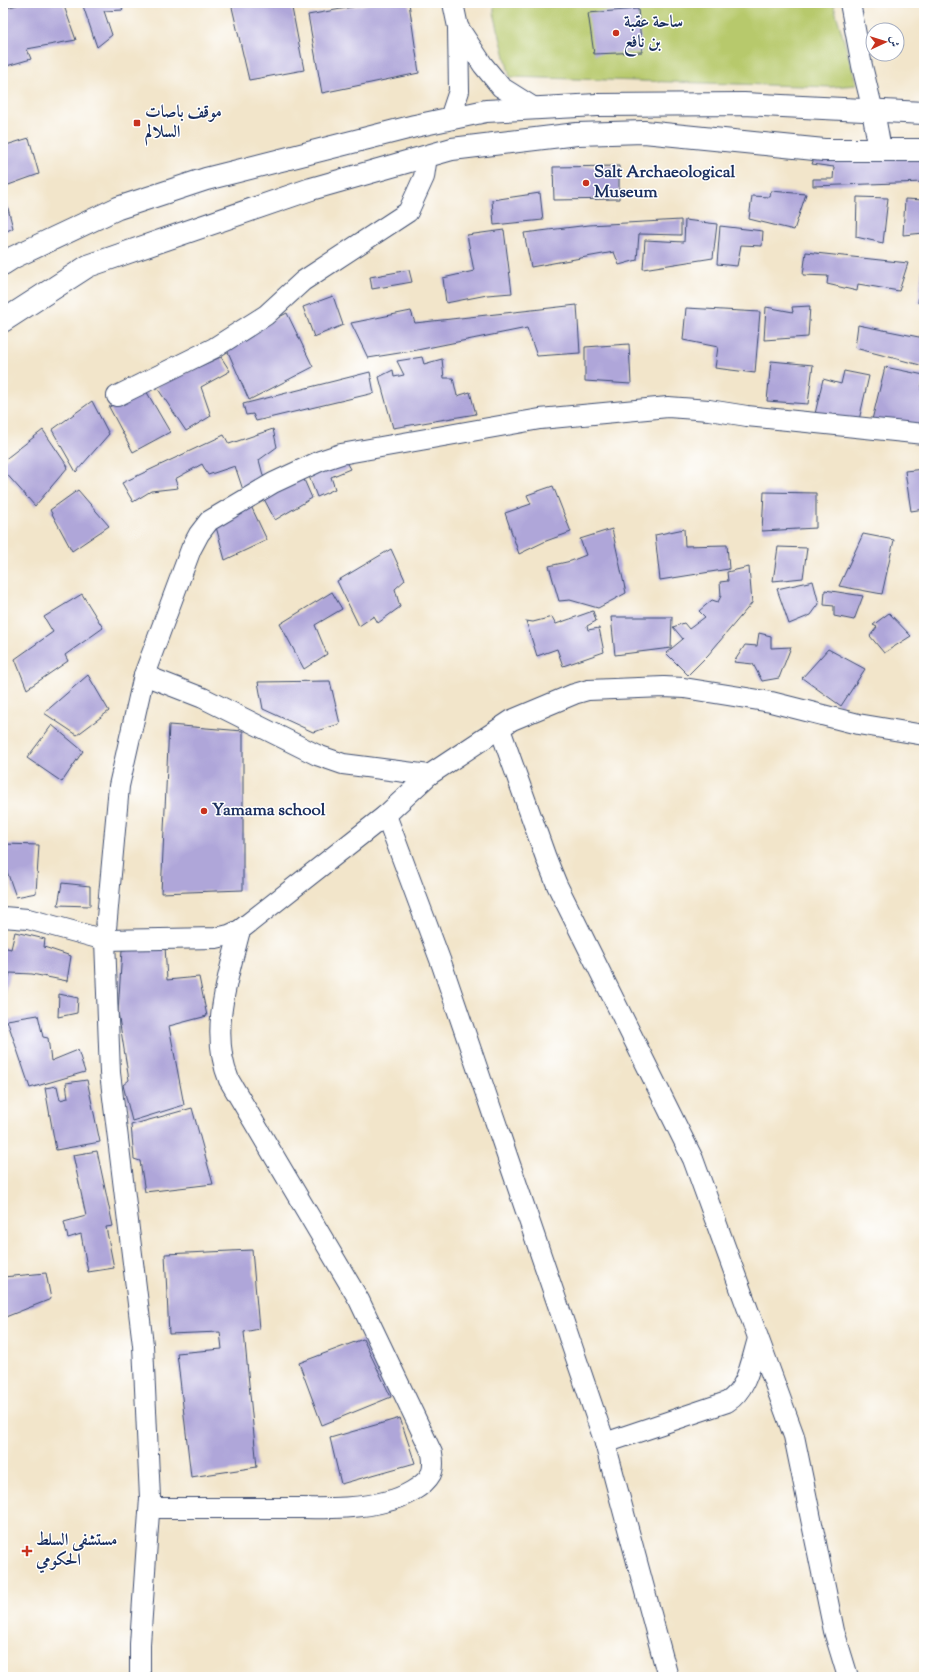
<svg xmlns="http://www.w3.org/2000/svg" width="927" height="1680" font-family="'Sorts Mill Goudy',Amiri,serif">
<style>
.green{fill:#b7c96c;stroke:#697c65}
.building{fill:#afa6d9}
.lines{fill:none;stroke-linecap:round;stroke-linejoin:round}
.minor-casing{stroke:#3b4a6e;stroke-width:22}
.major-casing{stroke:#3b4a6e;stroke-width:24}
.minor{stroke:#fff;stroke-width:20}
.major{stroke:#fff;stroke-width:22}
.poi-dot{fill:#c8321e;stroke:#fff;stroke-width:1.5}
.labels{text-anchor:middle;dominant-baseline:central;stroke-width:3;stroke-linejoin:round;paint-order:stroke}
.poi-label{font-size:17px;font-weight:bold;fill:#1b2f5e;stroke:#fff;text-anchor:start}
</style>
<rect width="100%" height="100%" fill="#fff"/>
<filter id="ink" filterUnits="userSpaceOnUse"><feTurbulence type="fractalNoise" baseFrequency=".025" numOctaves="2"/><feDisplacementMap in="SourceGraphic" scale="8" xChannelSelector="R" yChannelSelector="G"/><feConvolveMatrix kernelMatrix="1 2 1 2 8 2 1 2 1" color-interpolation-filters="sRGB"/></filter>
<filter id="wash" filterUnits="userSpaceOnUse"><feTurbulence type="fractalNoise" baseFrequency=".012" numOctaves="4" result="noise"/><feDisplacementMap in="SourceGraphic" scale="16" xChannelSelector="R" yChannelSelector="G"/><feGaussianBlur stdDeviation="0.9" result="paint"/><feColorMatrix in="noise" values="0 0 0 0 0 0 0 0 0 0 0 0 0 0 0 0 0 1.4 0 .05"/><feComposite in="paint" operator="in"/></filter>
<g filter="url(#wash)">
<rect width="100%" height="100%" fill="#f2e5ca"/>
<!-- green -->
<polygon class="green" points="494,3 833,3 857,85 832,87 510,77 494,13"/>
<g id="blocks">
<!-- building -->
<g class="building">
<polygon points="24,3 63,3 76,40 27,49 31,59 3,67 3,9"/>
<polygon points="82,3 120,3 123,10 104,11 112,35 97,47"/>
<polygon points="231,3 291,3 304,70 249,80"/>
<polygon points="374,3 409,3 419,73 322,93 308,15"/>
<polygon points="638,9 642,52 594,54 588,13"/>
<polygon points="29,138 39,174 3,187 3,146"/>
<polygon points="815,156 924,157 924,182 813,186 813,179 833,179 834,167 812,164"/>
<polygon points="619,166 619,199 554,200 553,167"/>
<polygon points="3,189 13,228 3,233"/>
<polygon points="771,191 806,194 794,230 749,219 752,196 770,197"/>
<polygon points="540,193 543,220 494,225 492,200"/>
<polygon points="857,197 888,198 883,243 856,237"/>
<polygon points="905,199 924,200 924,233 903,235"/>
<polygon points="681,220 681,235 639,234 637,260 619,265 614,252 531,267 524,233 589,225"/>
<polygon points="685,220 717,224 713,258 643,269 645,240 684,242"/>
<polygon points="720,226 763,231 762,246 741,245 737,266 717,264"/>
<polygon points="504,230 512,293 487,295 446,303 443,278 474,271 467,235"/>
<polygon points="806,252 908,263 899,291 858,284 857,291 827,284 828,276 803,275"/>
<polygon points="923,260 924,302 918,303"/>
<polygon points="409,270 412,282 372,289 370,277"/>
<polygon points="333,296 343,325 314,337 303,307"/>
<polygon points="577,305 580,353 537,356 527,328 412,351 368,358 351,323 411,311 415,323"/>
<polygon points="810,306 808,337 764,340 766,307 793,312 792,307"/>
<polygon points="686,308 760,312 755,373 715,368 718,347 683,340"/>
<polygon points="287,313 313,367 249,400 225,345"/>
<polygon points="858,325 924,338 924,366 855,348"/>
<polygon points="629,344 631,384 585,381 585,347"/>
<polygon points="221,357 230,371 201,387 211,416 186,431 156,386"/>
<polygon points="422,357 424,364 442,359 444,378 453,378 457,396 470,392 476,414 393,428 379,377 393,370 394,377 404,375 397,361"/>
<polygon points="771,361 813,365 808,404 767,401"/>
<polygon points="885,367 924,375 921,390 924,391 924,426 872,420"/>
<polygon points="844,371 869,376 859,420 815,414 823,379 841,384"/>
<polygon points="370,372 374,393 256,421 253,414 246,415 243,404"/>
<polygon points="145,389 170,432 133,452 109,407"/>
<polygon points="92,401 109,434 76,472 52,430"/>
<polygon points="273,429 277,447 259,460 264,479 243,490 235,466 208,475 202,464 175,479 178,488 151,491 133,502 122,483 224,435 229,444"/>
<polygon points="43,430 68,467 35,506 3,470 3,461"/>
<polygon points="343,457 350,469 331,477 335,489 317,497 307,471"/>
<polygon points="924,469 924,509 911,511 905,471"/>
<polygon points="302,475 312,498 275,520 263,497"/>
<polygon points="553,486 571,532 546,541 519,554 505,513 531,504 527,495"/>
<polygon points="78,490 109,526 72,551 50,510"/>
<polygon points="764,492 816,493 816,528 762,531"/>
<polygon points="250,504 267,540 225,560 215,523"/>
<polygon points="612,529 626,593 598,608 570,600 559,601 549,566 571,561 586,555 580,539"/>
<polygon points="684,529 685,546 727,545 729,569 660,580 655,535"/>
<polygon points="863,534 894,540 882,594 839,586"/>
<polygon points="778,547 807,548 803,578 773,581"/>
<polygon points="391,549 405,580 395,589 400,607 378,623 374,616 359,626 337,581"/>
<polygon points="749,567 752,603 708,655 688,675 666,653 683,639 673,627 684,623 689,629 705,617 699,611 712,600 718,602 721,596 720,582 728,581 727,572"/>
<polygon points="813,581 819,604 811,615 789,624 777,589"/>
<polygon points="825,590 863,596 854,620 834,616 834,606 824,605"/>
<polygon points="332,592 342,609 315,625 327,654 304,669 280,624"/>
<polygon points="82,594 103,628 65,655 68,661 27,689 15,659 53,632 44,617"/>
<polygon points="593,611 596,621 587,626 588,630 599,628 604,652 563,666 557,649 537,656 526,621 533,622 552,617 556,624"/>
<polygon points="889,613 911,636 884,653 870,636 877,627 873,625"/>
<polygon points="611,617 672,617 671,648 615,655"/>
<polygon points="759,633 771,636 771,648 791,647 779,678 762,681 753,664 734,662 745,645 757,646"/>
<polygon points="828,649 865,669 841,706 802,678"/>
<polygon points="88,675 109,711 77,735 44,713"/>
<polygon points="330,681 340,724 313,732 263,709 258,682"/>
<polygon points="52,725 83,751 62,782 27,758"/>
<polygon points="169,725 243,731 243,890 161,893"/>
<polygon points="3,844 39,845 36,893 16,897 3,860"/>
<polygon points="62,883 90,886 90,906 58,905"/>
<polygon points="15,932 45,939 44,947 71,956 67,981 32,974 10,973 3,998 3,947 11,949"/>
<polygon points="165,946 167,980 199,977 207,1016 169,1026 184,1105 132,1121 123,1085 129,1080 118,1012 122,950"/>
<polygon points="59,994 78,998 77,1013 58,1017"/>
<polygon points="38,1015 43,1037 48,1038 51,1061 78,1050 85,1072 30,1088 7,1020"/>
<polygon points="87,1080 100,1142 56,1150 45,1088 57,1086 60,1100 68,1098 66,1083"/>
<polygon points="192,1108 213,1184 145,1192 140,1161 134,1159 131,1125"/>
<polygon points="97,1151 113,1226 106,1227 114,1268 88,1272 81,1234 68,1238 64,1222 86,1216 73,1155"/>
<polygon points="252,1250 259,1329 244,1332 257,1467 191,1477 177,1353 222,1349 220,1332 169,1334 165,1254"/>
<polygon points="46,1273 51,1299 3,1318 3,1277"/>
<polygon points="363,1339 391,1397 322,1425 299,1363"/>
<polygon points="400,1418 415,1463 341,1484 330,1438"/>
</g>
</g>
</g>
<g filter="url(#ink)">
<use href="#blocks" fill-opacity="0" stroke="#3b4a6e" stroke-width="1"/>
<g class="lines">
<!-- minor casing -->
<g class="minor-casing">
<g id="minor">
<polyline points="850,3 862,66 873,111"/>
<polyline points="458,27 483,65 501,87 536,109"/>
<polyline points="450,118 459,91 458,27 453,3"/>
<polyline points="117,396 214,348 266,315 303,281 408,212 424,177 427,156"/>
<polyline points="144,675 203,698 317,755 343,764 429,775"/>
<polyline points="500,729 546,858 557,885 693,1159 794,1436 834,1631 848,1677"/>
<polyline points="386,815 442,965 605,1443 668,1677"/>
<polyline points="3,917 28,919 105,940 216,938 229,935 240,930 386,815 429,775 512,720 574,694 588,690 664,687 684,688 771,702 858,724 924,735"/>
<path d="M605 1443 727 1402C748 1389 751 1361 758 1339"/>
<path d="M150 1508C195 1508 240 1508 286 1508 320 1508 356 1510 388 1501 402 1498 424 1487 431 1474 434 1468 433 1459 432 1453L359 1300 229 1080C209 1031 228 978 240 930"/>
<polyline points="140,1677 140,1644 150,1498 143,1345 110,1073 105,940 119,786 144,675 191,549 199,534 209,521 273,483 320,461 341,454 540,419 668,407 709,410 747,416 924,434"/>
</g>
</g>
<!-- major casing -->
<g class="major-casing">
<g id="major">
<polyline points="873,111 880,149"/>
<polyline points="3,264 14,257 118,208 206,179 415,126 486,111 597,105 744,104 924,113"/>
<polyline points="3,321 88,266 311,189 452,149 577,134 644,132 824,150 924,150"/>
</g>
</g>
<!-- minor -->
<use href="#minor" class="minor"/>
<!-- major -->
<use href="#major" class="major"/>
</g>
</g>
<!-- markers -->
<g class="poi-dot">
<circle cx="616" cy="33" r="4"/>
<rect x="133" y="119" width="8" height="8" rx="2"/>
<circle cx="586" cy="183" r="4"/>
<circle cx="204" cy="811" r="4"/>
<path d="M25 1545h4v4h4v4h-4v4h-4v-4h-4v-4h4z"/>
</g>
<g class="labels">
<!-- poi labels -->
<g class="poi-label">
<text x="624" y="23">ساحة عقبة<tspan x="624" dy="20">بن نافع</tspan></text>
<text x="145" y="113">موقف باصات<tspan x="145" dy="20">السلالم</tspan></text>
<text x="594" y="173">Salt Archaeological<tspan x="594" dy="20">Museum</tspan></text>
<text x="212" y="811">Yamama school</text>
<text x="36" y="1541">مستشفى السلط<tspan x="36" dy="20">الحكومي</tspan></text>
</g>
</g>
<!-- margin -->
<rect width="927" height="1680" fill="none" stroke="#fff" stroke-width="16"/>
<!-- north arrow -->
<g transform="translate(885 42) rotate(86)"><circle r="19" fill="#ffffff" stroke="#a4acbf"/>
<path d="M0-3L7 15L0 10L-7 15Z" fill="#c8321e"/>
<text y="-6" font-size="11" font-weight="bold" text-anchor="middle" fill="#1b2f5e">ش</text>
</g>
</svg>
